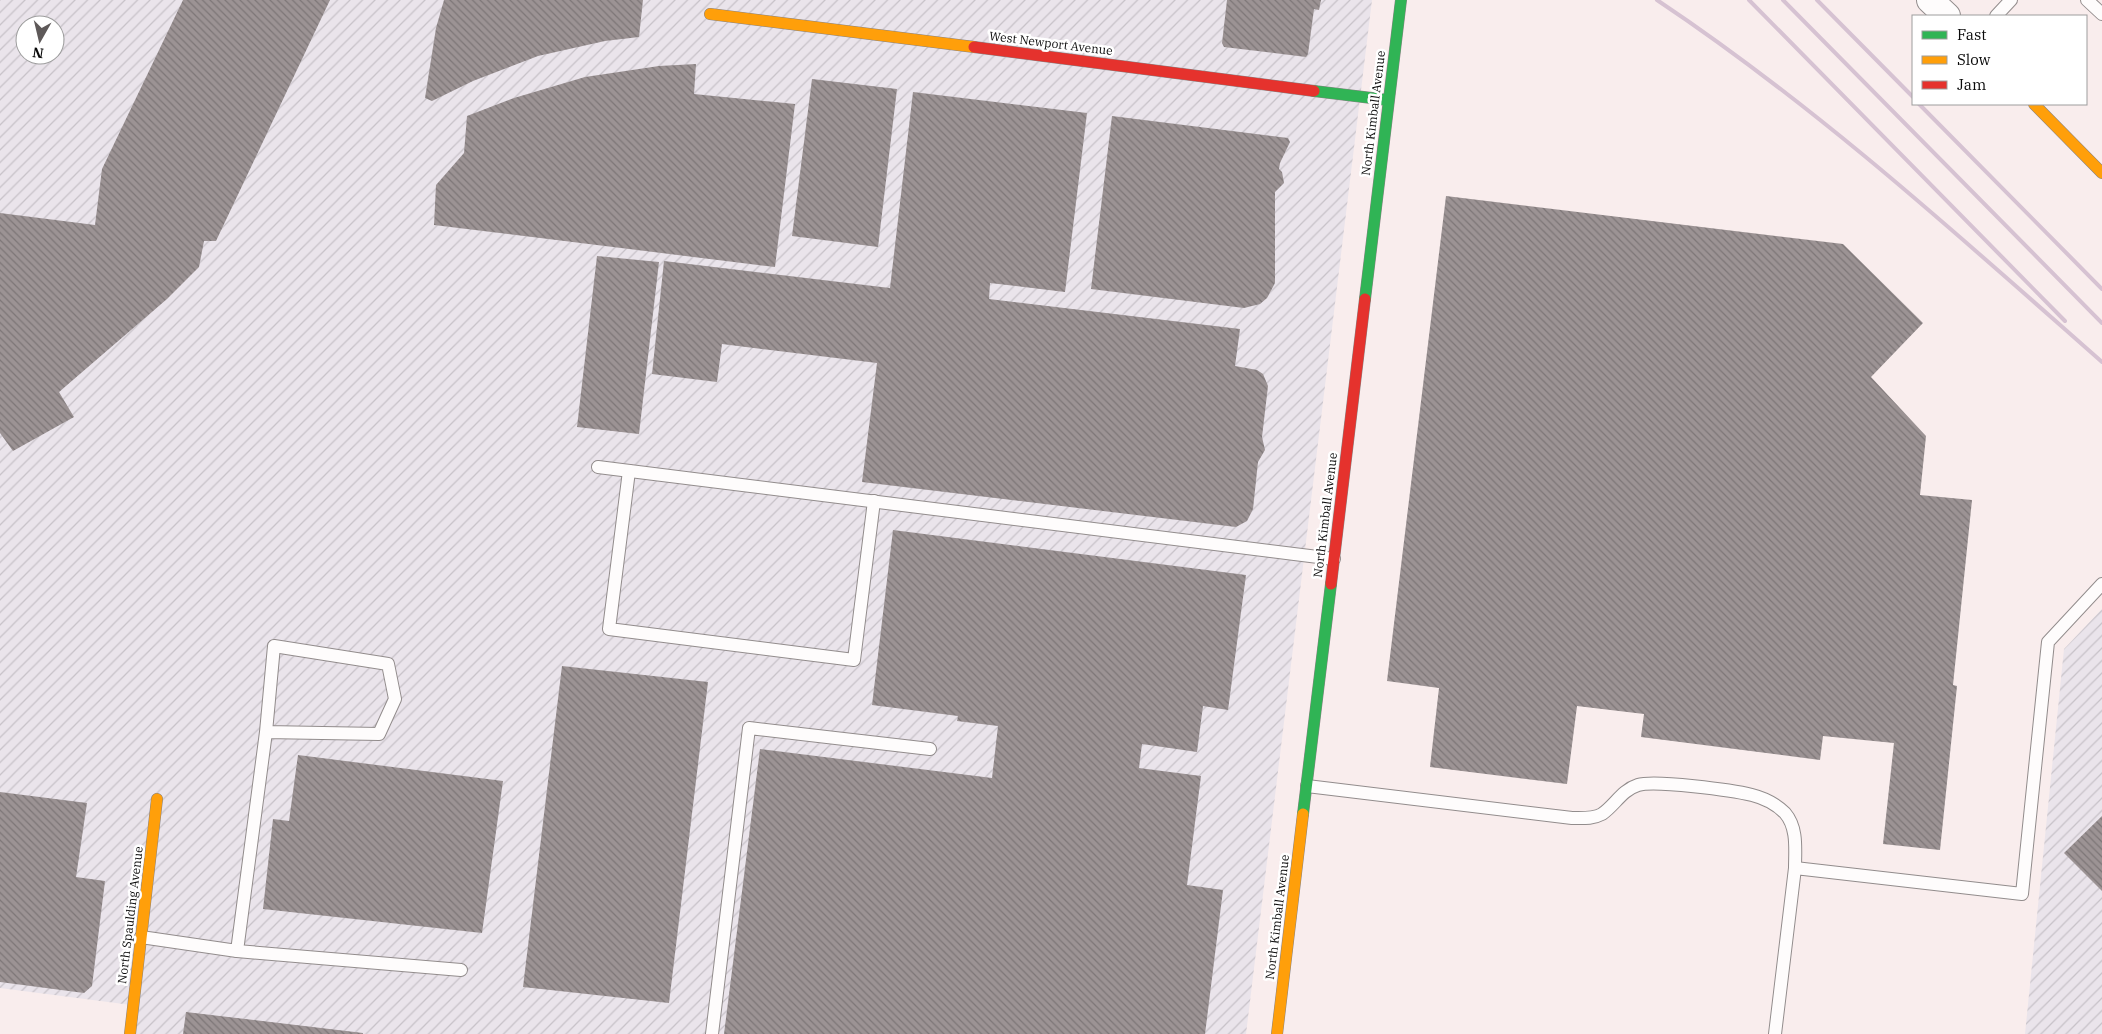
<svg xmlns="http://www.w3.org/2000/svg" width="2102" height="1034" font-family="'IBM Plex Serif',serif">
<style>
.industrial{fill:url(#industrial-furrows);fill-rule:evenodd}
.building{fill:url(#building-back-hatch)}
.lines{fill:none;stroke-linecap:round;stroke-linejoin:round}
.lane-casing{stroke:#928c8c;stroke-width:14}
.street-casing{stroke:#928c8c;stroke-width:28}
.fast-casing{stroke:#888383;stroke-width:12}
.slow-casing{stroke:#888383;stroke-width:12}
.jam-casing{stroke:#888383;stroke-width:12}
.lane{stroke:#fefcfc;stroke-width:12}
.street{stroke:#fefcfc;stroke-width:26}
.fast{stroke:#30b455;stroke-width:11}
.slow{stroke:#ff9f0a;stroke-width:11}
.jam{stroke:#e5322d;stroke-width:11}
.rail{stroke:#d6c2d2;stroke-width:4}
.labels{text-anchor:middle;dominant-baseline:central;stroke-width:5;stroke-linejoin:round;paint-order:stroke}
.street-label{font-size:12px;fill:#0a0a0a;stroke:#fff}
</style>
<defs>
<pattern id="industrial-furrows" width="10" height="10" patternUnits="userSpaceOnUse" patternTransform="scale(1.25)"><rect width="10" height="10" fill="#eae4eb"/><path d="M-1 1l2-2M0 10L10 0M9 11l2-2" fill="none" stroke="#c7c2c8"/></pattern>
<pattern id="building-back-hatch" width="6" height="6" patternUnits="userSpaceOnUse" patternTransform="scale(1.25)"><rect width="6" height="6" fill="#9c9394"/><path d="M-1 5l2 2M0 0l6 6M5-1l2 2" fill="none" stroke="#7d7677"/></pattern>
</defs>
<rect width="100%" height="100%" fill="#f9eded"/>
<!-- industrial -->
<g class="industrial">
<path d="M0 0H1372L1246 1034H136L139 1006 0 988ZM25 25H55V55H25Z"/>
<polygon points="2102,609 2102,1034 2025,1034 2064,649"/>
</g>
<!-- building -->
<g class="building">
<polygon points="183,0 330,0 216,241 204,241 199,267 167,299 59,392 74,417 13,451 0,433 0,213 95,225 102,169"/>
<polygon points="444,0 643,0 639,37 605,41 538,56 473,81 432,101 425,98 436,28"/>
<polygon points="1227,0 1321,0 1319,10 1314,9 1308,54 1306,57 1224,47 1222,43"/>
<polygon points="696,64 694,94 795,104 775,267 434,225 436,185 464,153 467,116 514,98 585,77 659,66"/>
<polygon points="812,79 897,89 878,247 792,236"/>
<polygon points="913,92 1087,113 1065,292 990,283 989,299 1240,329 1235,366 1257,370 1263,374 1268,386 1262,437 1265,450 1258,462 1253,509 1247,521 1236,527 862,482 877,363 722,344 717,382 652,374 664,261 890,288"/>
<polygon points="1112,116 1288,138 1290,142 1280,163 1279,169 1282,172 1284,183 1275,192 1275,283 1267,298 1260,304 1244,308 1091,289"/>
<polygon points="1446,196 1843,244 1923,323 1871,377 1926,436 1920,495 1972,500 1953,685 1957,686 1940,850 1883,844 1894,743 1823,736 1820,760 1641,737 1644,714 1577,706 1567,784 1430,767 1439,688 1387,681"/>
<polygon points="597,256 659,262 639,434 577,427"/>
<polygon points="893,530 1246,575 1228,710 1203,706 1197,752 1142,744 1139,768 1201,776 1187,885 1223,890 1205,1034 724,1034 760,749 992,778 998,726 957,721 958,716 872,705"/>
<polygon points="562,666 708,682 669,1003 523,987"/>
<polygon points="298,755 503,781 482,933 263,909 273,819 289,821"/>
<polygon points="0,792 87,803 76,877 105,881 92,986 84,993 0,982"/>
<polygon points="2102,816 2102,891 2064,853"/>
<polygon points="186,1012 363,1033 363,1034 183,1034"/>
</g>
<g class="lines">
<!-- lane casing -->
<g class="lane-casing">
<g id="lane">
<polyline points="2087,0 2102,14"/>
<polyline points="1996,16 2011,0"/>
<polyline points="598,467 1334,559"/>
<polyline points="629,471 609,629 854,660 874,501"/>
<path d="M1307 786 1572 818C1582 818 1593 819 1602 814 1615 805 1622 790 1638 785 1655 780 1732 790 1752 795 1764 798 1776 804 1785 813 1798 828 1795 850 1795 868"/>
<polyline points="141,937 237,951 266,732 274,646 388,664 395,699 379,734 266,732"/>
<polyline points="237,951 461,970"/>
<polyline points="712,1034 749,728 930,749"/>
<polyline points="1775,1034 1795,868 2022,894 2048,642 2102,584"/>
</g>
</g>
<!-- street casing -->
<g class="street-casing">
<polyline id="street" points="1930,0 1947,16"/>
</g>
<!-- fast casing -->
<g class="fast-casing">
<g id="fast">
<polyline points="1314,91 1388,100"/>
<polyline points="1365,299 1401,0"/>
<polyline points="1303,814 1331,584"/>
</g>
</g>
<!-- slow casing -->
<g class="slow-casing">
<g id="slow">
<polyline points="710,14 974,47"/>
<polyline points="2034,104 2102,173"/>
<polyline points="130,1034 157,799"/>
<polyline points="1277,1034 1303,814"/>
</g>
</g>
<!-- jam casing -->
<g class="jam-casing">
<g id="jam">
<polyline points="974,47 1314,91"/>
<polyline points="1331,584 1365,299"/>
</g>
</g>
<!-- lane -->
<use href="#lane" class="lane"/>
<!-- street -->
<use href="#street" class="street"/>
<!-- fast -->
<use href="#fast" class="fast"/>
<!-- slow -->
<use href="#slow" class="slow"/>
<!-- jam -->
<use href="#jam" class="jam"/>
<!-- rail -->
<g class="rail">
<path d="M1657 0C1816 106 1959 236 2102 362"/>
<polyline points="1749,0 2065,321"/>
<polyline points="1783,0 2102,323"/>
<polyline points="1817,0 1913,97"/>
<polyline points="1919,104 2102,289"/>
</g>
</g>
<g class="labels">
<!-- street labels -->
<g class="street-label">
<text transform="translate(1051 43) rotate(7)">West Newport Avenue</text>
<text transform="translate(1373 113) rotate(-83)">North Kimball Avenue</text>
<text transform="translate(1325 515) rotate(-83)">North Kimball Avenue</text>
<text transform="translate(130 915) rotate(-83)">North Spaulding Avenue</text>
<text transform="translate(1277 917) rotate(-83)">North Kimball Avenue</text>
</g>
</g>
<!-- legend -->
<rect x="1912" y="15" width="175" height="90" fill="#ffffff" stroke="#9d9d9d"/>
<rect x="1922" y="31" width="25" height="8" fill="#30b455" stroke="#9d9d9d"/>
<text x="1957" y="40" font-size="15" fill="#0a0a0a">Fast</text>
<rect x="1922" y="56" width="25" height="8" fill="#ff9f0a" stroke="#9d9d9d"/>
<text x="1957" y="65" font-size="15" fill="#0a0a0a">Slow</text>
<rect x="1922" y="81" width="25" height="8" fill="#e5322d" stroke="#9d9d9d"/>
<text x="1957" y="90" font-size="15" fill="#0a0a0a">Jam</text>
<!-- north arrow -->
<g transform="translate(40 40) rotate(188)"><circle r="24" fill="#ffffff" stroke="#9d9d9d"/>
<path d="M0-4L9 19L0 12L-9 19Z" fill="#5e5959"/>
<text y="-8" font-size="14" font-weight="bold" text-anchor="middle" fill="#0a0a0a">N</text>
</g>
</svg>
